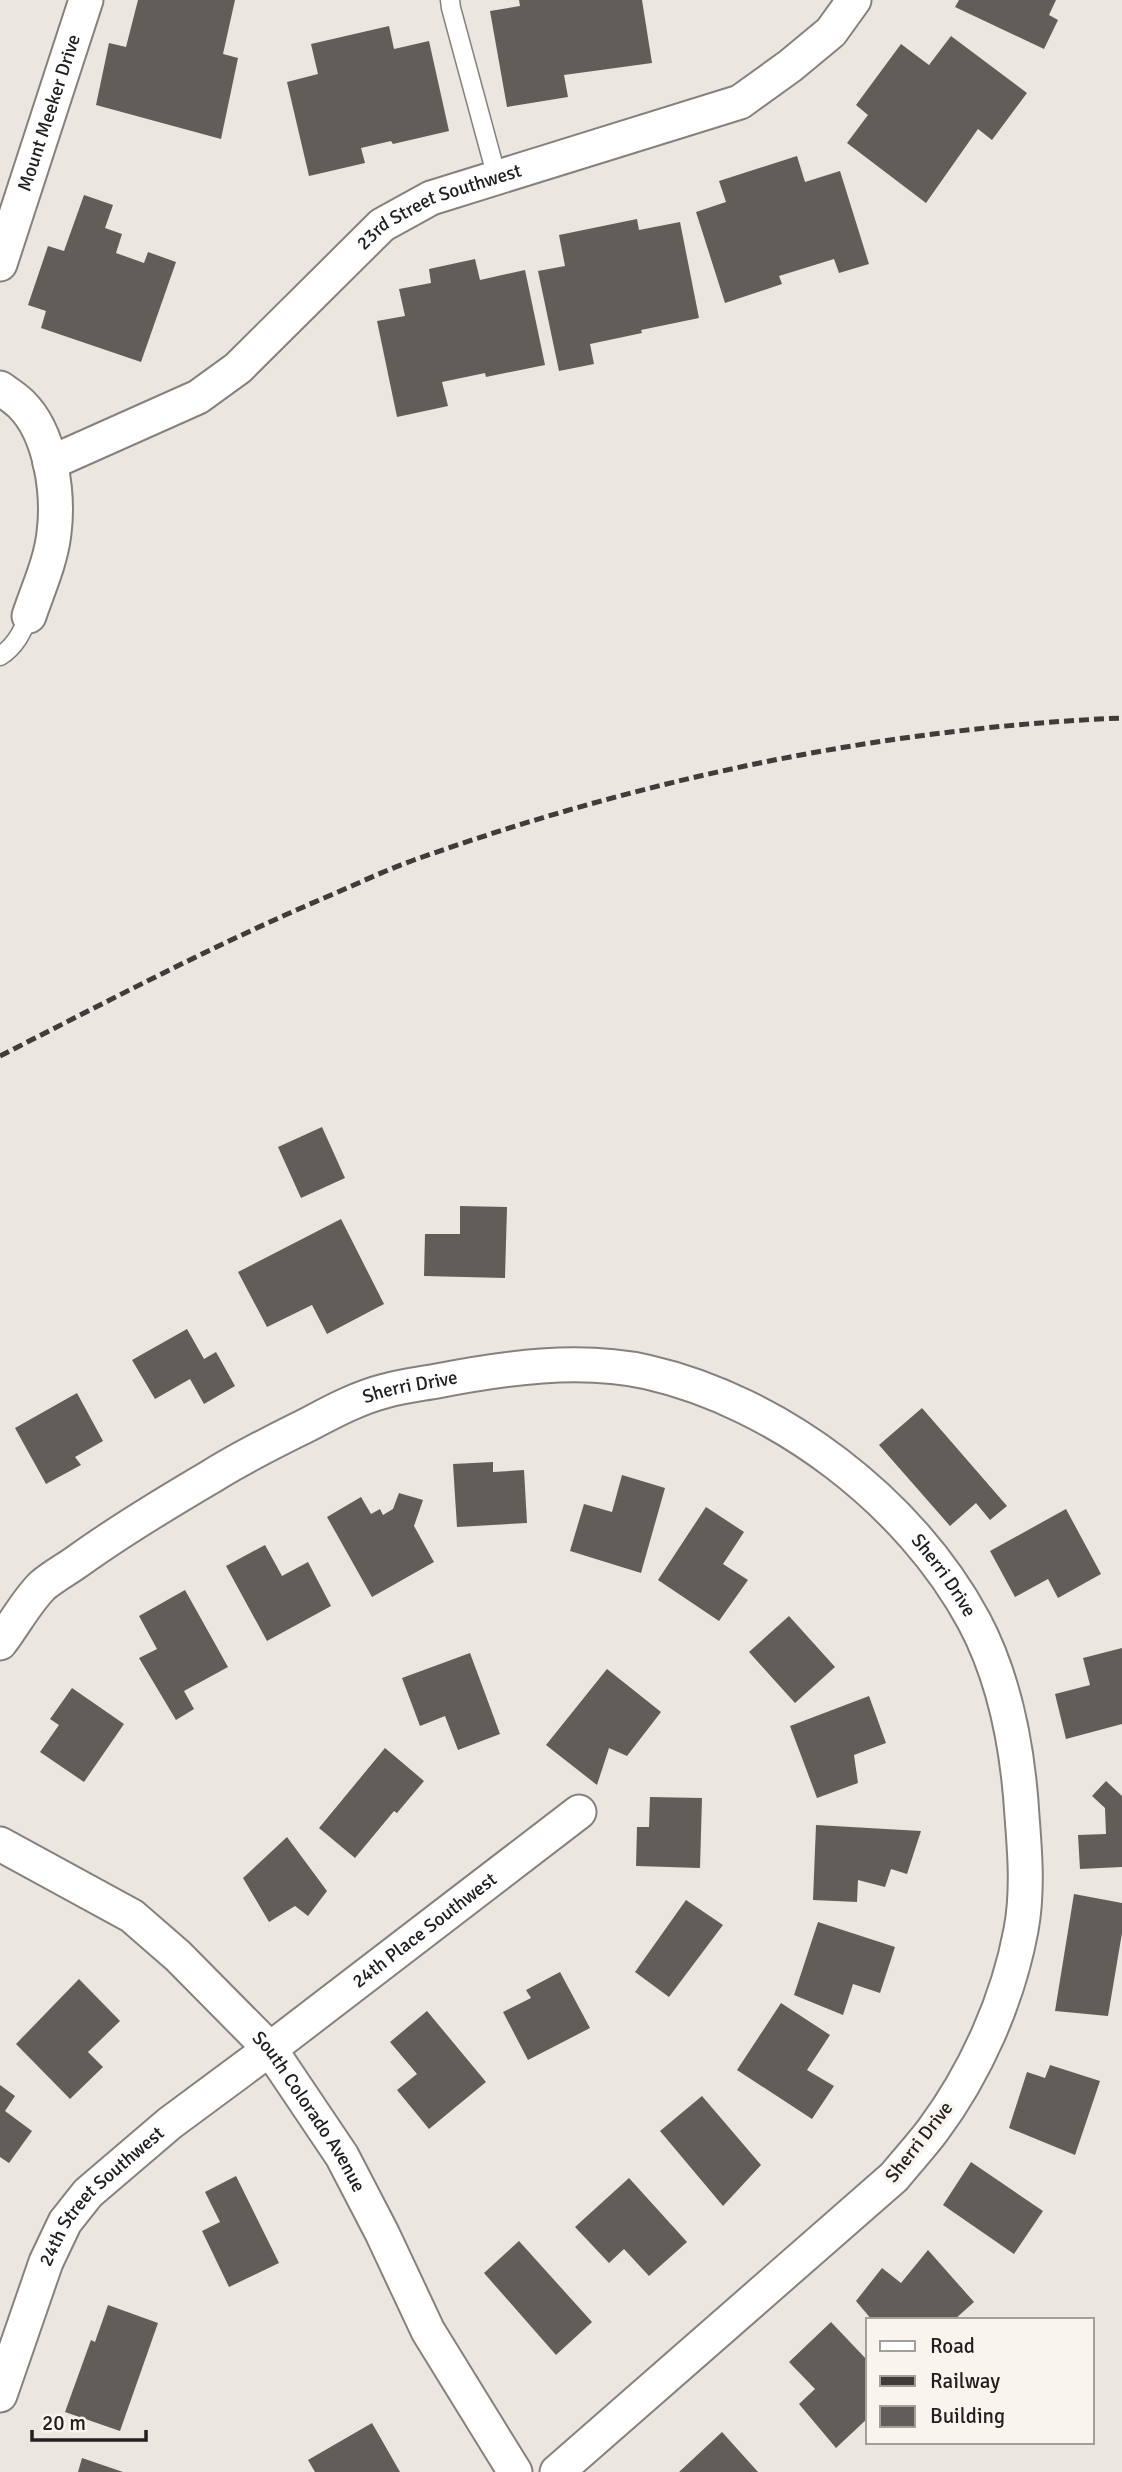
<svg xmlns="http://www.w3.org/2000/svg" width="1122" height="2472" font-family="Signika,sans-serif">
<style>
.building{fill:#625d58}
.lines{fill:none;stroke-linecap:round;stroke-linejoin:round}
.service-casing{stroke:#86817c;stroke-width:21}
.minor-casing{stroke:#86817c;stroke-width:37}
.service{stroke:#fff;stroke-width:18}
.minor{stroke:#fff;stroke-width:33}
.rail{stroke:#3f3c3a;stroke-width:5;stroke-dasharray:10 5;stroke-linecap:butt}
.labels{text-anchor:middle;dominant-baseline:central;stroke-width:7;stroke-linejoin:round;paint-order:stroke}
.street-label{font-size:19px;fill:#22201e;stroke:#f9f4ee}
</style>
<rect width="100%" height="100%" fill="#ece6e1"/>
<!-- building -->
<g class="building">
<polygon points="138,0 235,0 223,54 238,58 221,139 96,105 109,43 126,47"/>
<polygon points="519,0 642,0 652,63 564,75 568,97 507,107 490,11 520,6"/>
<polygon points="959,0 1056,0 1049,15 1058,20 1044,49 955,7"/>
<polygon points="389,26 394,49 429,41 449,131 393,144 391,141 361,148 365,163 309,176 287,82 318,74 311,44"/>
<polygon points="951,36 1027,93 992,140 978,129 926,203 847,143 868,115 856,105 901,44 929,65"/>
<polygon points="797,156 805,182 840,171 869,264 839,273 834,259 779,276 782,284 725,303 696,212 726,202 719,181"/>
<polygon points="84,195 113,205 105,228 122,234 116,253 144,263 148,252 176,262 141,362 41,328 46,311 28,305 48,246 64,251"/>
<polygon points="637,219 639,230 680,222 699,318 641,330 642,333 590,344 594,364 559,371 538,271 565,266 559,235"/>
<polygon points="475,259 480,280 525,270 545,365 486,377 485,373 442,382 448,406 397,417 377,321 405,316 399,289 431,283 429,269"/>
<polygon points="322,1127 345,1178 301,1198 278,1147"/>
<polygon points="460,1206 507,1207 505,1278 424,1276 425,1234 460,1234"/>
<polygon points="341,1219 384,1304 327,1334 312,1305 267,1327 238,1272"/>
<polygon points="187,1329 204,1359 216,1352 235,1386 204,1404 190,1379 155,1399 132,1360"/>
<polygon points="77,1393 103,1441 75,1457 81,1465 46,1484 15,1428"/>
<polygon points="922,1408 1007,1506 990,1520 976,1503 950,1526 879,1445"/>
<polygon points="493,1462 493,1472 524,1470 527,1523 457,1527 453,1464"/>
<polygon points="622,1475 665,1488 641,1573 570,1551 584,1504 612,1512"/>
<polygon points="399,1493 423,1500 414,1526 434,1562 372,1597 327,1517 361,1497 371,1514 380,1509 383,1515 393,1509"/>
<polygon points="706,1507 744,1532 723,1564 748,1580 719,1621 658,1580"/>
<polygon points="1066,1509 1101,1574 1058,1598 1048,1579 1015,1597 990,1551"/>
<polygon points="265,1545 282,1576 308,1562 331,1606 267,1641 226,1566"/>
<polygon points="185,1590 228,1667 184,1691 194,1709 176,1720 139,1658 157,1649 139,1616"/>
<polygon points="789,1616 835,1667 795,1703 749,1652"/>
<polygon points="1122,1648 1122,1724 1066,1739 1055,1694 1090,1685 1083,1658"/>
<polygon points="470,1653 500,1734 458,1750 445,1716 420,1726 402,1678"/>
<polygon points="607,1669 661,1712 627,1756 609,1748 597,1785 546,1745"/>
<polygon points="72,1688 124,1724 84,1782 40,1752 59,1725 50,1719"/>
<polygon points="869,1696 886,1743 854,1755 858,1783 817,1798 790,1726"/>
<polygon points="385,1748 424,1781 397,1813 394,1811 355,1858 319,1828"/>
<polygon points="1106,1781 1122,1796 1122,1867 1080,1869 1078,1835 1106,1834 1105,1808 1092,1796"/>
<polygon points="650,1797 702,1798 700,1868 636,1866 637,1827 649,1827"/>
<polygon points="816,1825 921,1831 907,1874 891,1869 885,1887 858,1880 857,1902 813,1900"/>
<polygon points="287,1837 327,1891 308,1916 295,1906 269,1922 243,1878"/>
<polygon points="1074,1894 1122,1903 1122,1933 1108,2016 1055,2011"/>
<polygon points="686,1900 723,1925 669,1997 635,1972"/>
<polygon points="818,1922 895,1947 880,1993 853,1984 843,2015 794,1995"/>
<polygon points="560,1972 590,2028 528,2060 503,2012 531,1998 526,1990"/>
<polygon points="79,1979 120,2021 88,2052 103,2067 70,2099 16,2044"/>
<polygon points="781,2003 830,2035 807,2070 834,2086 812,2119 737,2070"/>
<polygon points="427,2011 486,2082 429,2129 397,2090 417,2074 390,2042"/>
<polygon points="1050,2065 1100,2081 1075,2155 1009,2128 1027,2072 1045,2078"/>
<polygon points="0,2085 15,2096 5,2111 32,2131 9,2163 0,2157"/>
<polygon points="702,2096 761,2165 723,2206 660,2131"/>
<polygon points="971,2162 1043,2211 1014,2254 943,2205"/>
<polygon points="236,2176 279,2263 229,2287 202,2231 220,2222 205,2192"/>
<polygon points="629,2178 687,2242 649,2276 624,2249 609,2263 575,2227"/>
<polygon points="519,2241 592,2322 556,2355 484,2273"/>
<polygon points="928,2250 974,2302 954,2320 872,2320 856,2301 882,2268 901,2283"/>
<polygon points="108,2305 158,2323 120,2431 65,2412 91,2340 95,2342"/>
<polygon points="831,2322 868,2361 868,2418 836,2448 799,2404 815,2389 789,2362"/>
<polygon points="372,2423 400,2472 315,2472 308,2460"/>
<polygon points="722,2432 758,2472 679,2472"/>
<polygon points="82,2458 123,2472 78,2472"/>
</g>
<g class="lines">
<!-- service casing -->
<g class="service-casing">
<g id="service">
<polyline points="450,0 451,8 497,178"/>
<path d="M0 656C15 647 22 632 29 616"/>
</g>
</g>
<!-- minor casing -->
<g class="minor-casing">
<g id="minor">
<path id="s1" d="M0 264 86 0"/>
<path d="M0 388C7 393 15 398 21 404 51 433 59 494 54 533 51 561 38 589 29 616"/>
<path id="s2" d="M50 463 198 397 238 368 382 225 431 198 740 102 790 66 831 32 854 0"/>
<path id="s3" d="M0 1643C14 1625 26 1602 42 1586 52 1577 67 1569 78 1561 121 1530 166 1503 212 1476 242 1457 273 1442 305 1426 330 1413 357 1398 385 1391 402 1386 420 1384 437 1381 505 1368 579 1357 647 1372 779 1402 910 1502 974 1621 1006 1681 1018 1749 1022 1816 1025 1854 1028 1892 1021 1930 1008 2000 976 2072 933 2130 921 2146 907 2161 894 2177L557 2472"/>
<path id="s4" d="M0 1844 132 1916 178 1956 270 2049 342 2156 382 2233 428 2331 515 2472"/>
<path id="s5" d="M0 2395 46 2262 65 2222 88 2193 170 2123 270 2049 579 1812"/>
</g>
</g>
<!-- service -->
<use href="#service" class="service"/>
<!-- minor -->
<use href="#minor" class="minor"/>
<!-- rail -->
<path class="rail" d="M0 1056C110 1000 218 943 331 895 359 883 386 870 414 860 641 779 881 728 1122 718"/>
</g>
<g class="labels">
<!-- street labels -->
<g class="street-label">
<text stroke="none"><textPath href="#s1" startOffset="159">Mount Meeker Drive</textPath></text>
<text stroke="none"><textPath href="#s2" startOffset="474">23rd Street Southwest</textPath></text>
<text stroke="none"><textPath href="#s3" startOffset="492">Sherri Drive</textPath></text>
<text stroke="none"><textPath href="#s3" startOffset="1099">Sherri Drive</textPath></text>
<text stroke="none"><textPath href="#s5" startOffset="649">24th Place Southwest</textPath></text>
<text stroke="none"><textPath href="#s4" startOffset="416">South Colorado Avenue</textPath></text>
<text transform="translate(919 2142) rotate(-52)">Sherri Drive</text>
<text stroke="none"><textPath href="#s5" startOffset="228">24th Street Southwest</textPath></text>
</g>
</g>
<!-- legend -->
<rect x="866" y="2318" width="228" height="126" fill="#f9f4ee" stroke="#a39f9b" stroke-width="2"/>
<rect x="880" y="2341" width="35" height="10" fill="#ffffff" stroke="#a39f9b" stroke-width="2"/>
<text x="930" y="2353" font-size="21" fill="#22201e">Road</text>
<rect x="880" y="2376" width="35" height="10" fill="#3f3c3a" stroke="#a39f9b" stroke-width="2"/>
<text x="930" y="2388" font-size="21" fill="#22201e">Railway</text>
<rect x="880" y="2406" width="35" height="21" fill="#625d58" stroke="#a39f9b" stroke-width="2"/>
<text x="930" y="2423" font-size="21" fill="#22201e">Building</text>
<!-- scale -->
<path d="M32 2430v10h114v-10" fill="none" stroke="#22201e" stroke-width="3.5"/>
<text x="42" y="2430" font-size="21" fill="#22201e" stroke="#f9f4ee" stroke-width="5" paint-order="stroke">20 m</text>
</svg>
